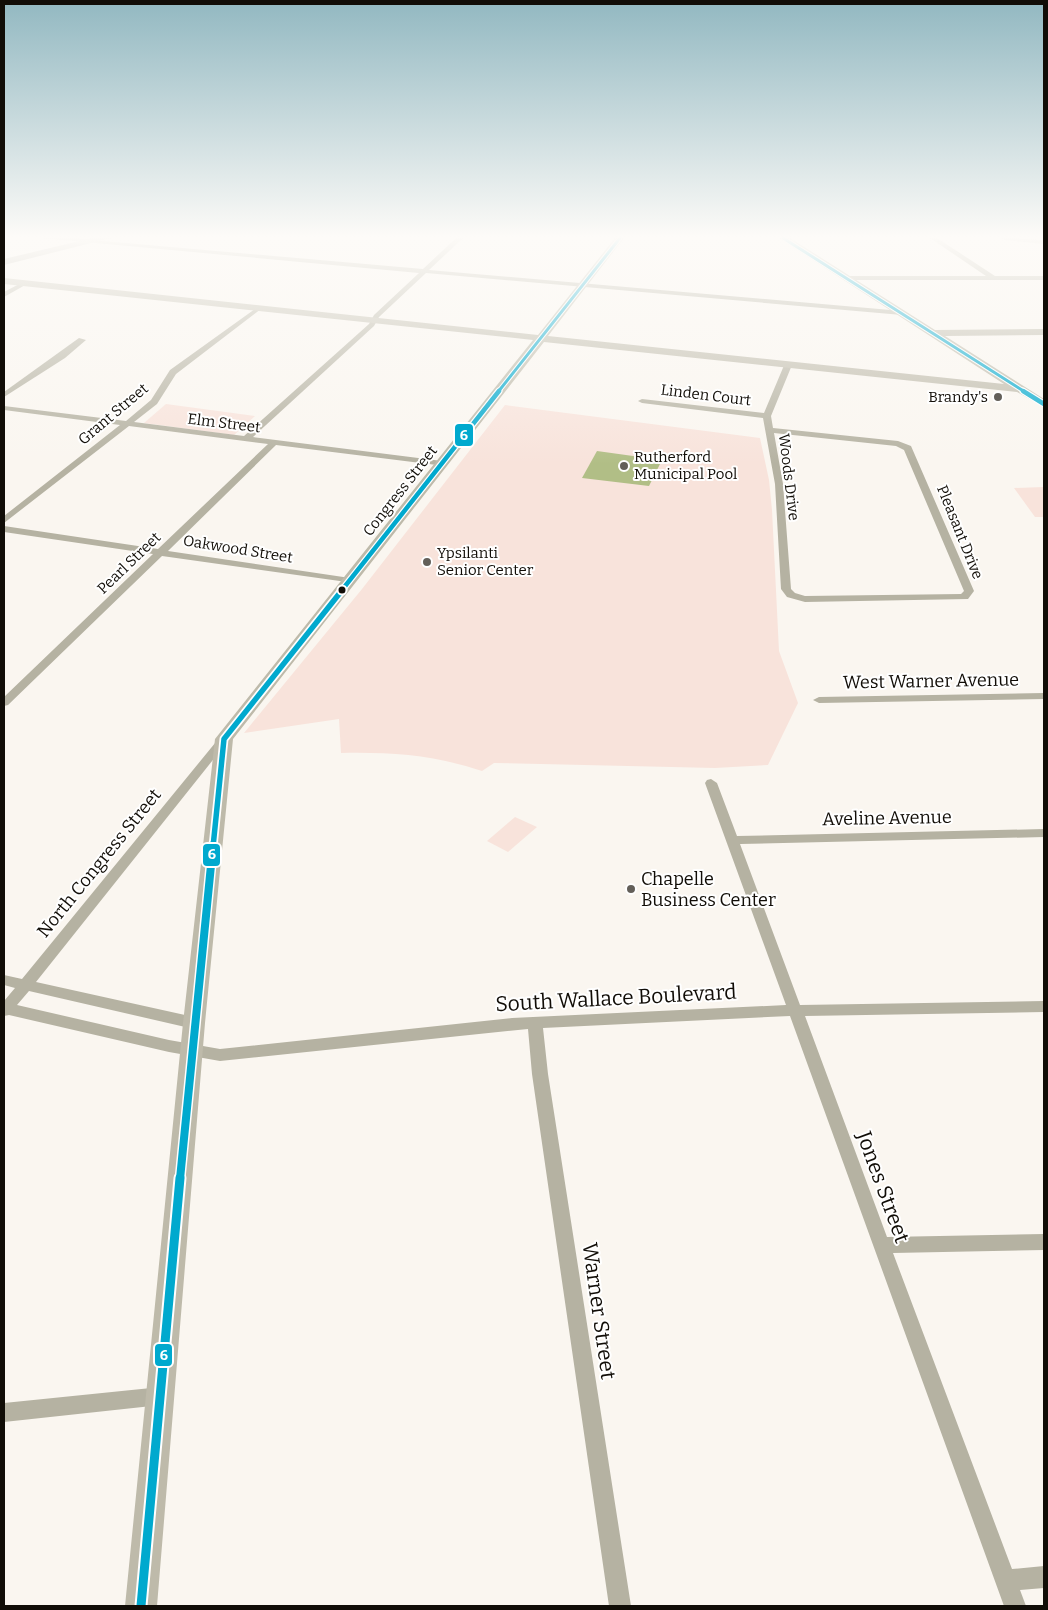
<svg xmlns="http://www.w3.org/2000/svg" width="1048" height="1610" font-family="Bitter,serif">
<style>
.green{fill:#f8e3db}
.water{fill:#b1be86}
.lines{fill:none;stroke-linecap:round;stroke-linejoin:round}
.street{fill:#b5b2a2;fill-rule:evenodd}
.secondary{fill:#bebaaa;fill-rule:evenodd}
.primary{fill:#b9b5a9;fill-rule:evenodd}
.bus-1-far4-casing{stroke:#fff;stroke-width:5}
.bus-1-far3-casing{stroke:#fff;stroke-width:7}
.bus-1-far2-casing{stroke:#fff;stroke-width:9}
.bus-1-far1-casing{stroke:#fff;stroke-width:11}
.bus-1-casing{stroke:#fff;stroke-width:13}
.bus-1-far4{stroke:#00a9ce;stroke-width:3}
.bus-1-far3{stroke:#00a9ce;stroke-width:4.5}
.bus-1-far2{stroke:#00a9ce;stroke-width:5.5}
.bus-1-far1{stroke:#00a9ce;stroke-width:8}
.bus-1{stroke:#00a9ce;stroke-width:9}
.poi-dot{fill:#635f59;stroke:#fff;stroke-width:2}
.bus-dot{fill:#110d07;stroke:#fff;stroke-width:2}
.labels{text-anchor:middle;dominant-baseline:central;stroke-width:4;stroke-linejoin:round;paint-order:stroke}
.far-street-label{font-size:15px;fill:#110d07;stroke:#fff}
.far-poi-label{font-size:15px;fill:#110d07;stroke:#fff;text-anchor:start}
.street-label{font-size:18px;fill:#110d07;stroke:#fff}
.poi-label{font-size:18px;fill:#110d07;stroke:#fff;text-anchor:start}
.near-street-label{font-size:21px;fill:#110d07;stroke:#fff}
.line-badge{stroke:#fff;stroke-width:2}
.badge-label{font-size:14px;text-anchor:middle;font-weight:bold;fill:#fff}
</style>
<rect width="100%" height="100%" fill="#faf6f0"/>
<!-- green -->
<g class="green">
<polygon points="166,404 255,416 234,435 144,423"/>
<path d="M505 405 760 438 769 480 772 510 779 651 798 703 768 765 715 768 494 763 482 771C434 755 391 752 341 753L339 719 244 733 362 589Z"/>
<polygon points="1044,487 1044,517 1035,517 1014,488"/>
<polygon points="515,817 537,827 508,852 487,841"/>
</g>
<!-- water -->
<polygon class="water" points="597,451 662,460 649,486 582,478"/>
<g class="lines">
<!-- street -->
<g class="street">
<polygon points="42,238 69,238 423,269 456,238 463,238 429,270 902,311 905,313 902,315 426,273 379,317 374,326 253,437 442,461 446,464 445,466 276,445 168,551 350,578 355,581 354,583 162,556 8,705 4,706 4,697 153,554 4,532 4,526 158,549 268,444 129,426 4,523 4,516 120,425 4,410 4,406 126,421 151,400 170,370 259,306 262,308 261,309 176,374 157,404 134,422 244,436 369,324 374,315 419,273"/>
<polygon points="930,238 937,238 995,276 1044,276 1044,280 848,280 845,278 848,276 986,276"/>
<polygon points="1002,238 1044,240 1044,244 1005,240"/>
<polygon points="25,281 27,284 4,297 4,292"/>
<polygon points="79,338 86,340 65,358 4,397 4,392"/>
<path d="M785 363 792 365 771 416 773 428 898 441 911 446 974 591 968 599 805 602 787 597 781 589 775 484 763 418 642 403 638 401 642 399 764 413ZM774 433 896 446 904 450 964 591 961 594 805 596 795 593 791 589 783 484Z"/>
<polygon points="1044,693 1044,699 819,703 813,700 819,697"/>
<polygon points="224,735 228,737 230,739 228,741 36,982 194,1017 199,1019 202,1023 199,1027 194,1029 29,991 17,1005 169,1040 220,1049 512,1018 786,1005 705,783 707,780 711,779 717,783 737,836 1044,829 1044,837 740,844 800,1005 1044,1001 1044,1012 805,1016 887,1237 1044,1234 1044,1250 893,1253 1012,1569 1044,1566 1044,1588 1020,1590 1026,1606 1004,1606 790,1016 543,1028 548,1074 631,1606 609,1606 532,1074 528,1029 220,1061 169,1052 9,1015 4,1016 4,1001 15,988 4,985 4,975 22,979 220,737"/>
<polygon points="161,1387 168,1389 171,1396 168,1403 161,1405 4,1422 4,1403"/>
</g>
<!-- secondary -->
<polygon class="secondary" points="615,238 624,238 548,336 1004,384 779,238 790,238 935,330 1044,329 1044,335 945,336 1044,399 1044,407 1017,392 544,342 233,739 205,1023 157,1606 125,1606 183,1023 215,739 533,340 4,284 4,278 538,335"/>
<!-- primary -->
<polygon class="primary" points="92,238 111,238 4,265 4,259"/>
<!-- bus-1-far4 casing -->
<g class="bus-1-far4-casing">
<g id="bus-1-far4">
<polyline points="783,238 1025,392"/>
<polyline points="498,392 620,238"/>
</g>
</g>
<!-- bus-1-far3 casing -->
<g class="bus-1-far3-casing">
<g id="bus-1-far3">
<polyline points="1023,391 1044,404"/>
<polyline points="342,590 499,391"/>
</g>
</g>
<!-- bus-1-far2 casing -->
<g class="bus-1-far2-casing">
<polyline id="bus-1-far2" points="213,847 224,739 343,589"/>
</g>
<!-- bus-1-far1 casing -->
<g class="bus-1-far1-casing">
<polyline id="bus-1-far1" points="180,1179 213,845"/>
</g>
<!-- bus-1 casing -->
<g class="bus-1-casing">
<polyline id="bus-1" points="141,1606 180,1178"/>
</g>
<!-- bus-1-far4 -->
<use href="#bus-1-far4" class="bus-1-far4"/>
<!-- bus-1-far3 -->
<use href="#bus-1-far3" class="bus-1-far3"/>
<!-- bus-1-far2 -->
<use href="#bus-1-far2" class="bus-1-far2"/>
<!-- bus-1-far1 -->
<use href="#bus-1-far1" class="bus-1-far1"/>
<!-- bus-1 -->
<use href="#bus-1" class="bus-1"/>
</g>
<!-- sky -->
<linearGradient id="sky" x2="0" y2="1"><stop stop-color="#92b8c1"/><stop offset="0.51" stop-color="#fdfbf8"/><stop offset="1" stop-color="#fdfbf8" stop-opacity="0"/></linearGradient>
<rect width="1048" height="464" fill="url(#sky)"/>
<!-- markers -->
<g class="poi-dot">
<circle cx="998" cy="397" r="5"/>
<circle cx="624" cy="466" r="5"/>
<circle cx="427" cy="562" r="5"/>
<circle cx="631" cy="889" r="5"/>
</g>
<circle class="bus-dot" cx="342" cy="590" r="4.5"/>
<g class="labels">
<!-- far-street labels -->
<g class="far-street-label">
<text transform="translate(706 395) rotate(7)">Linden Court</text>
<text transform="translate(113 414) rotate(-40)">Grant Street</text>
<text transform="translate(224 423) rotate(7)">Elm Street</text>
<text transform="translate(789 477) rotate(83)">Woods Drive</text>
<text transform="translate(400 491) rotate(-52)">Congress Street</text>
<text transform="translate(960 532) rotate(68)">Pleasant Drive</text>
<text transform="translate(238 549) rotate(9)">Oakwood Street</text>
<text transform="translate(129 563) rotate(-44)">Pearl Street</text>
</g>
<!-- far-poi labels -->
<g class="far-poi-label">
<text x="988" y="397" text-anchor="end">Brandy's</text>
<text x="634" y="457">Rutherford<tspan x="634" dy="17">Municipal Pool</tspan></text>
<text x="437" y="553">Ypsilanti<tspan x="437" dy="17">Senior Center</tspan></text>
</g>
<!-- street labels -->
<g class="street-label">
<text transform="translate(931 681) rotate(-1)">West Warner Avenue</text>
<text transform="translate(887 818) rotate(-1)">Aveline Avenue</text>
<text transform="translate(99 863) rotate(-51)">North Congress Street</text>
</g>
<!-- poi labels -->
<g class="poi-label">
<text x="641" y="879">Chapelle<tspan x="641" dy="21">Business Center</tspan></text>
</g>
<!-- near-street labels -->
<g class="near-street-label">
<text transform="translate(616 998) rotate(-3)">South Wallace Boulevard</text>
<text transform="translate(883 1187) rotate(70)">Jones Street</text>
<text transform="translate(599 1311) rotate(82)">Warner Street</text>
</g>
</g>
<g class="line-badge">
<rect x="454" y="423" width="20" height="24" rx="5" fill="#00a9ce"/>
<rect x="202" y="843" width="19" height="24" rx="5" fill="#00a9ce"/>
<rect x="154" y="1343" width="19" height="24" rx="5" fill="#00a9ce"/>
</g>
<g class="badge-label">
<text x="464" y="440">6</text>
<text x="212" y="859">6</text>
<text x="164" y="1360">6</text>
</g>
<!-- border -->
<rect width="1048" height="1610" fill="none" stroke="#110d07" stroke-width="10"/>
</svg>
